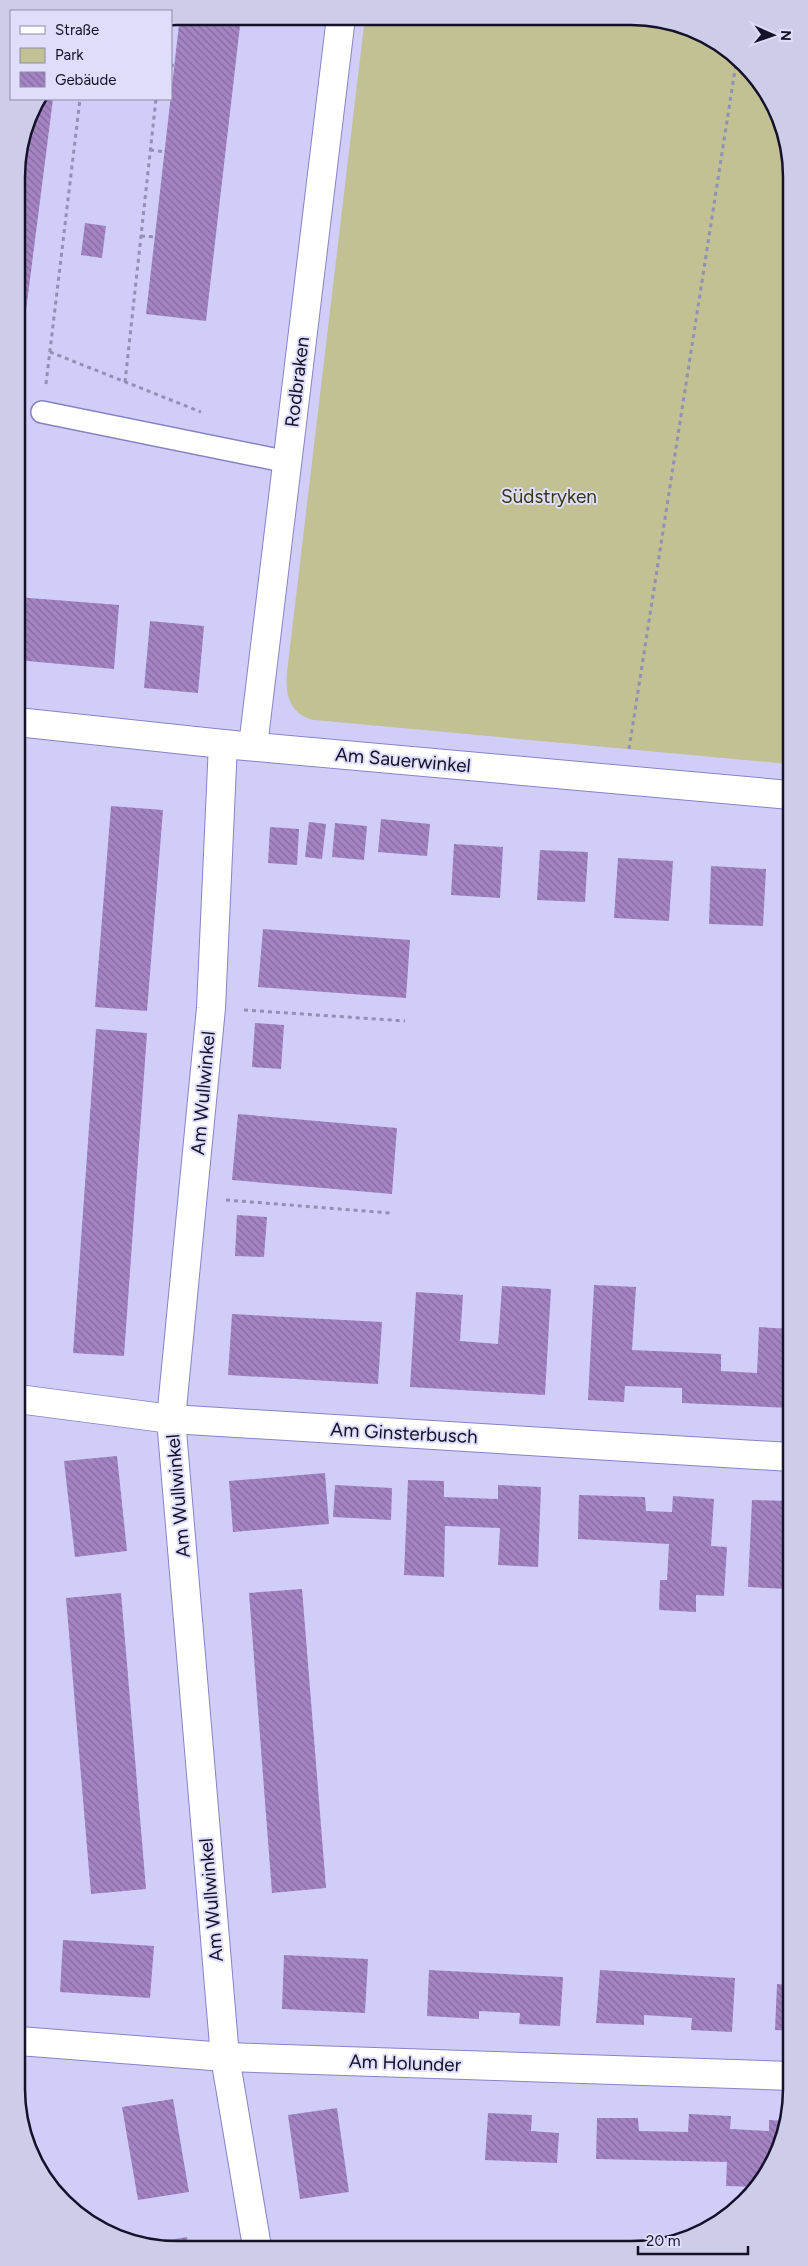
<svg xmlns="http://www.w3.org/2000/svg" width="808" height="2266" font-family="Figtree,sans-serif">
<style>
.green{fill:#c1c193}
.building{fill:url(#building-back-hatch)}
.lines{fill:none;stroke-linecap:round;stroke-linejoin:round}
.service-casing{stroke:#8882c5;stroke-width:24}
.minor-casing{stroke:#8882c5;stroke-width:30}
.path{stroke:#9290b5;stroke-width:3;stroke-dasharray:4 4;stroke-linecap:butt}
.service{stroke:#fff;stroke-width:21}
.minor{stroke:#fff;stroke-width:28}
.labels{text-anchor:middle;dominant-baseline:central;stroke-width:4;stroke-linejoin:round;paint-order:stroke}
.street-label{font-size:19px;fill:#14112a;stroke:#deddfa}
.park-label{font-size:19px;fill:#373615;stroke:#deddfa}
.rim{fill:none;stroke:#14112a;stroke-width:2.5}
</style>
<defs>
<pattern id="building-back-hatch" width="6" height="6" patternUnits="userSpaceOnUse" patternTransform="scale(1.25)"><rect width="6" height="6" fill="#a484c3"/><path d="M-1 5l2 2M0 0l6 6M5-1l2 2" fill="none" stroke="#846b9f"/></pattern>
</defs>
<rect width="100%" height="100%" fill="#d0cef9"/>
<!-- green -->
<path class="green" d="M365 17 663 19 711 38 745 63 770 97 789 145V764L315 720C289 715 285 694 287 672Z"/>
<!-- building -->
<g class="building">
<polygon points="180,16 241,17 206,321 146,314"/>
<polygon points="38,99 53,99 17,381 17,166 33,106"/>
<polygon points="85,223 106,226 102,258 81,255"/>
<polygon points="17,597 119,605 114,669 17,660"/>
<polygon points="150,621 204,626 198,693 144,688"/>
<polygon points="111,806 163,810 147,1011 95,1007"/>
<polygon points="381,819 430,824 427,856 378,852"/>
<polygon points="309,822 326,824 322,859 305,857"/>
<polygon points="335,823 367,826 364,860 332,857"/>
<polygon points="270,827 299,829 297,865 268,863"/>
<polygon points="454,844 503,847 500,898 451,895"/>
<polygon points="540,850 588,852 585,902 537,900"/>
<polygon points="618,858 673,861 669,921 614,918"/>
<polygon points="711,866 766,869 763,926 709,924"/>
<polygon points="263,929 410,940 406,998 258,987"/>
<polygon points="255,1023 284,1025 281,1069 252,1067"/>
<polygon points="96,1029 147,1033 124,1356 73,1353"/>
<polygon points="238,1114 397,1128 392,1194 232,1180"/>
<polygon points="237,1215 267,1217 264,1257 235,1256"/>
<polygon points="594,1285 636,1287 632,1350 721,1354 721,1371 757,1373 759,1327 790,1329 790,1408 682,1403 682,1388 625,1386 624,1402 588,1400"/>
<polygon points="502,1286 551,1289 545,1395 410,1387 416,1292 463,1295 460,1341 498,1344"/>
<polygon points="232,1314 382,1322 378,1384 228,1375"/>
<polygon points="117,1456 127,1551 75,1557 64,1461"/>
<polygon points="325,1473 329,1524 233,1532 229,1481"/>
<polygon points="408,1480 444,1481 444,1497 498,1499 498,1485 541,1487 538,1567 498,1565 500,1528 445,1526 444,1577 404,1575"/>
<polygon points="335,1485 392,1488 391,1520 333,1517"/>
<polygon points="579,1495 645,1497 646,1511 672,1512 673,1496 714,1499 711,1546 727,1547 724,1596 696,1595 696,1612 659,1610 660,1580 667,1580 669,1544 578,1539"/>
<polygon points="752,1500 791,1501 791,1550 789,1550 787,1589 748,1587"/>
<polygon points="302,1589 326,1888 272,1893 249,1593"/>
<polygon points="121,1593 146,1889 91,1894 66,1598"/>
<polygon points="63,1940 154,1946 150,1998 60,1992"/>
<polygon points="284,1955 368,1959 365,2013 282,2009"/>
<polygon points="429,1970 563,1977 560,2026 519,2024 520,2013 479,2011 479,2019 427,2016"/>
<polygon points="600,1970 735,1978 732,2032 691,2030 692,2018 644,2015 644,2025 596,2023"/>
<polygon points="777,1984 791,1985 791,2031 775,2030"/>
<polygon points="173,2099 189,2192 138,2200 122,2107"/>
<polygon points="337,2108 349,2192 300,2199 288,2115"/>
<polygon points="488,2113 532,2115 531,2131 559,2133 557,2163 485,2160"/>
<polygon points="689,2114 731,2116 730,2129 769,2131 769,2120 787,2121 780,2150 757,2187 726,2186 727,2162 596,2159 597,2118 638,2118 639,2131 688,2132"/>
<polygon points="19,2121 25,2121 24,2134 23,2131"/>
<polygon points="187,2237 188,2247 141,2245"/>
</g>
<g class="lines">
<!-- service casing -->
<g class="service-casing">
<polyline id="service" points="42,412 288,462"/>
</g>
<!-- minor casing -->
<g class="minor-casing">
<g id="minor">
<polyline points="17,722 223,744 790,795"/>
<polyline points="223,744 211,1008 171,1419 225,2057 257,2247"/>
<polyline points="253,746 341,17"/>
<polyline points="18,1399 171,1419 790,1457"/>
<polyline points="19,2041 225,2057 791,2076"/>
</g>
</g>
<!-- path -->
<g class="path">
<polyline points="171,65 174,66"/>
<polyline points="150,150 165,152"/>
<polyline points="141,236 155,237"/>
<polyline points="50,352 201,412"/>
<polyline points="125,382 156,99"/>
<polyline points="46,384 80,99"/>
<polyline points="629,749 737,57"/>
<polyline points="244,1010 405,1021"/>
<polyline points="226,1200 390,1213"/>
</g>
<!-- service -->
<use href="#service" class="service"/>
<!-- minor -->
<use href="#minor" class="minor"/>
</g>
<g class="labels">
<!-- street labels -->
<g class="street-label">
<text transform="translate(297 382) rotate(-83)">Rodbraken</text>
<text transform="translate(403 760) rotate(5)">Am Sauerwinkel</text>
<text transform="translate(203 1093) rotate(-85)">Am Wullwinkel</text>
<text transform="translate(404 1433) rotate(3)">Am Ginsterbusch</text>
<text transform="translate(178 1496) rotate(-95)">Am Wullwinkel</text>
<text transform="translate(211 1900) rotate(-95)">Am Wullwinkel</text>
<text transform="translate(405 2063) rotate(2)">Am Holunder</text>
</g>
<!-- park labels -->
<g class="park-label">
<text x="549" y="496">Südstryken</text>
</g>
</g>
<!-- crop -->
<path d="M0 0H808V2266H0ZM177 25H631A152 152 0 0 1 783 177V2089A152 152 0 0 1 631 2241H177A152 152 0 0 1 25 2089V177A152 152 0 0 1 177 25Z" fill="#cecde9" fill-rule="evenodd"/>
<path class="rim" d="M177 25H631A152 152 0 0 1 783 177V2089A152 152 0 0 1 631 2241H177A152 152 0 0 1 25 2089V177A152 152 0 0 1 177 25Z"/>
<!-- legend -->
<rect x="10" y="10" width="162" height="90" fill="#deddfa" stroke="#8d8ba7"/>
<rect x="20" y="26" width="25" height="8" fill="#ffffff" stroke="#8d8ba7"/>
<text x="55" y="35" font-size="15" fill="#14112a">Straße</text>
<rect x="20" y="48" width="25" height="15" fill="#c1c193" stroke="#8d8ba7"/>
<text x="55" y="60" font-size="15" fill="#14112a">Park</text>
<rect x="20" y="72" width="25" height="15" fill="url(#building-back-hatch)" stroke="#8d8ba7"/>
<text x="55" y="85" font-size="15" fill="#14112a">Gebäude</text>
<!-- north arrow -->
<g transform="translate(773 35) rotate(92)" stroke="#deddfa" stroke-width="4" paint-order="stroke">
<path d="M0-4L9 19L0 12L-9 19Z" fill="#14112a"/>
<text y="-8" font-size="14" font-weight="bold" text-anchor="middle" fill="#14112a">N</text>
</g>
<!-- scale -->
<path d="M638 2246v8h110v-8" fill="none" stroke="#14112a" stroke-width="2.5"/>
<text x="646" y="2246" font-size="15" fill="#14112a" stroke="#deddfa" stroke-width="4" paint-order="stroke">20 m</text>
</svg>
